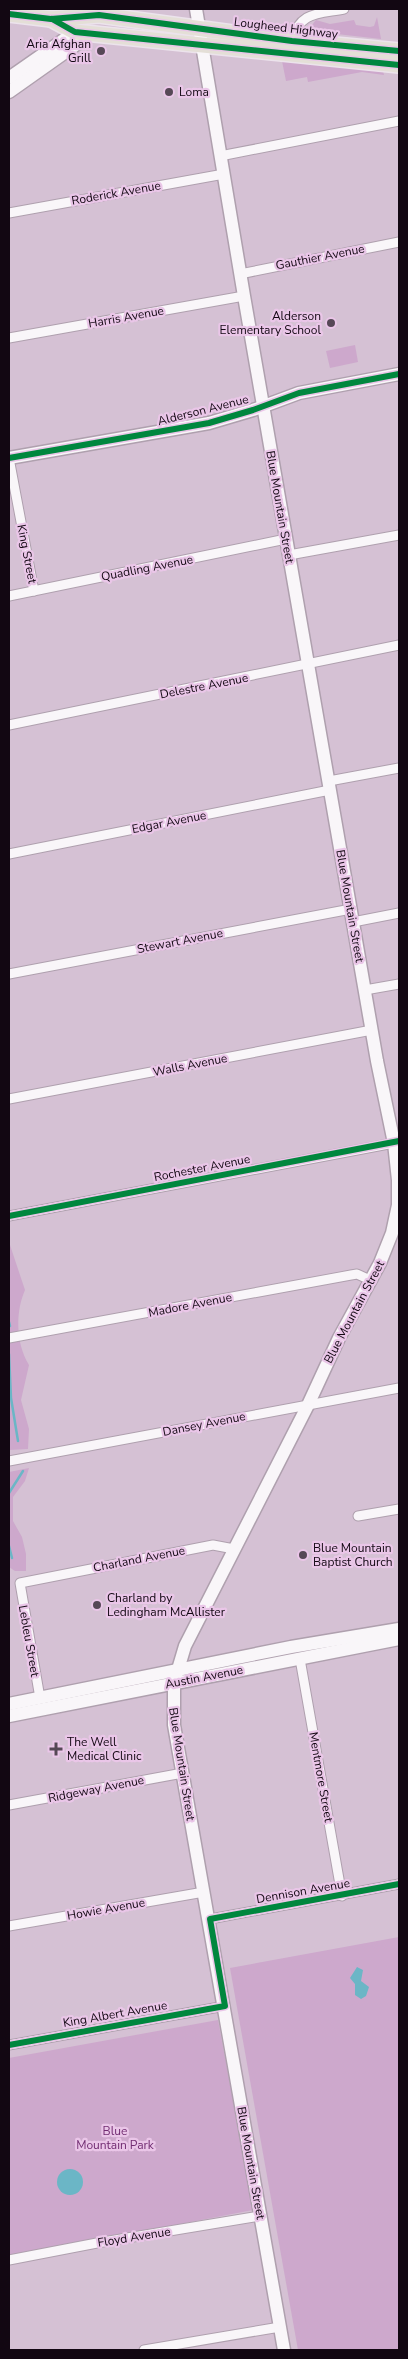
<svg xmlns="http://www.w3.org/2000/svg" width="408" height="2359" font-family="'Nunito Sans',sans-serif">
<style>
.green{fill:#cda8cc}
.water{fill:#6bb6c6}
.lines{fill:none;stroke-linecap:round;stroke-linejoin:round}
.stream{stroke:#6bb6c6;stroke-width:2.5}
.street-casing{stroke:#afa0ae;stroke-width:11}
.secondary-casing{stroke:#afa0ae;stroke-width:15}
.primary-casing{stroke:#ece3ec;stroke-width:18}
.street{stroke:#f9f6f9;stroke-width:9}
.secondary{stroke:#f9f6f9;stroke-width:12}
.primary{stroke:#e4dfd7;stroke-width:15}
.cycleway-casing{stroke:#eac6e8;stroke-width:9}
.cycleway{stroke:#00873e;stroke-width:6}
.poi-dot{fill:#564856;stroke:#eac6e8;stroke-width:2}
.labels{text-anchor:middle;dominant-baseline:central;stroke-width:4.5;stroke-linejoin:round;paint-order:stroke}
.street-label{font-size:12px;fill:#120712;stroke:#eac6e8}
.poi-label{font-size:12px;fill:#120712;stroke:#eac6e8;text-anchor:start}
.park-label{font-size:12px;fill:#712c71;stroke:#eac6e8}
</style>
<rect width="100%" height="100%" fill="#d5c1d4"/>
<!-- green -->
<g class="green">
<polygon points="377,17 381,39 319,32 312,25 316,20 330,24 354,20 356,25 370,27 374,26"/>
<polygon points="282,61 372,70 383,71 384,75 362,72 308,82 307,77 286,81"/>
<polygon points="355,345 358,362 330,368 326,351"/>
<path d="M9 1242 25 1290C15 1313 16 1344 29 1365L21 1400 29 1429 28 1449 9 1450Z"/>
<polygon points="29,1468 25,1481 13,1497 13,1521 22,1537 26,1554 26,1571 15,1571 9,1567 9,1472"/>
<polygon points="399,1937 399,2350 298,2350 230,1968"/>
<polygon points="218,2020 253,2210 9,2257 9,2058"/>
</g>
<!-- water -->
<g class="water">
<polygon points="357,1967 363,1970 361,1981 369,1987 366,1996 361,1999 355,1995 355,1984 350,1978"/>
<circle cx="70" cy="2182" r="13"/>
</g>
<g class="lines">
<!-- stream -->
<g class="stream">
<polyline points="9,1322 10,1326"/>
<polyline points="9,1354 11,1398 18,1441"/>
<polyline points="9,1493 23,1471"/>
<polyline points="9,1546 12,1558"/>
</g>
<!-- street casing -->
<g class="street-casing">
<g id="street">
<path d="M292 41C299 11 319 14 344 9"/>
<polyline points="220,156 399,121"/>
<polyline points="9,213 224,174"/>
<polyline points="240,274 399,242"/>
<polyline points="9,338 244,296"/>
<polyline points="9,458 34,591"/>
<polyline points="289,555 399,535"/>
<polyline points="9,596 286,539"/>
<polyline points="9,725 399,645"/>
<polyline points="329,781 399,768"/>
<polyline points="9,854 330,790"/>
<polyline points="353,922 399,913"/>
<polyline points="9,974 351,909"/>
<polyline points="365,990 399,984"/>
<polyline points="9,1099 372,1030"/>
<polyline points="9,1216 394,1143"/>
<polyline points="9,1338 351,1275 357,1274 370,1280"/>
<polyline points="9,1461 399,1388"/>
<polyline points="358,1516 399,1509"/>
<polyline points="300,1659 342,1896"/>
<polyline points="40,1698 20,1583 213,1545 234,1549"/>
<polyline points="9,1805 183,1773"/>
<polyline points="210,1919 399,1884"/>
<polyline points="9,1926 204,1892"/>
<polyline points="9,2045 225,2006"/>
<polyline points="9,2260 97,2243 260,2216"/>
<polyline points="144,2350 280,2327"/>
</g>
</g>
<!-- secondary casing -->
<g class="secondary-casing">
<g id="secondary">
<polyline points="196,9 244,296 377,1061 394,1143 398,1180 398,1205 392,1233 380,1263 339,1338 308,1405 185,1646 174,1683 174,1725 284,2350"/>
<polyline points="9,78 75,32"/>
<polyline points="9,92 91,34"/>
<polyline points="9,458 209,423 253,410 299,393 399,374"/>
<polyline points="9,1704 291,1647 399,1629"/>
<polyline points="9,1716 399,1639"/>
</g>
</g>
<!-- primary casing -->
<g class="primary-casing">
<g id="primary">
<polyline points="9,14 51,19 99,15 292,41 399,51"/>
<polyline points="51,19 75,32 399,65"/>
</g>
</g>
<!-- street -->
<use href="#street" class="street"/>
<!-- secondary -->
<use href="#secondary" class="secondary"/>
<!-- primary -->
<use href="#primary" class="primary"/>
<!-- cycleway casing -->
<g class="cycleway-casing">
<g id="cycleway">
<polyline points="9,14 51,19 99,15 292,41 399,51"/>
<polyline points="52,19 75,32 399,65"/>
<polyline points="9,458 209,423 253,410 299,393 399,374"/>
<polyline points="9,1216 399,1141"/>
<polyline points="9,2045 225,2006 210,1919 399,1884"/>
</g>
</g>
<!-- cycleway -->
<use href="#cycleway" class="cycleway"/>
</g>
<!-- markers -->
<g class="poi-dot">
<circle cx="101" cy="51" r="5"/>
<circle cx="169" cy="92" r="5"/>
<circle cx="331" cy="323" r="5"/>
<circle cx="303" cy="1555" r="5"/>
<circle cx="97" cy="1605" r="5"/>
<path d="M53.5 1741.5h5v5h5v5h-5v5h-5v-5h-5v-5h5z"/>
</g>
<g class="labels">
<!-- street labels -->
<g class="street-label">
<text transform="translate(286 28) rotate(7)">Lougheed Highway</text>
<text transform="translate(116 193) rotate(-10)">Roderick Avenue</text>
<text transform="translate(320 257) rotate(-11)">Gauthier Avenue</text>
<text transform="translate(126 317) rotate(-10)">Harris Avenue</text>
<text transform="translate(203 410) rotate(-14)">Alderson Avenue</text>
<text transform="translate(280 507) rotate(80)">Blue Mountain Street</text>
<text transform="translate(27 554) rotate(79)">King Street</text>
<text transform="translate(147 568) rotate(-11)">Quadling Avenue</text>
<text transform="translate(204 686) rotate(-11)">Delestre Avenue</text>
<text transform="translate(169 822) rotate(-11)">Edgar Avenue</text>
<text transform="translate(350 906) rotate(80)">Blue Mountain Street</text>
<text transform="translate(180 941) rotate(-11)">Stewart Avenue</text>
<text transform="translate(190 1065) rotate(-11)">Walls Avenue</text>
<text transform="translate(202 1168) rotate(-11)">Rochester Avenue</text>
<text transform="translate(190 1305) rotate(-11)">Madore Avenue</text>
<text transform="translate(354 1312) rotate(-62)">Blue Mountain Street</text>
<text transform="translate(204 1424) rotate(-11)">Dansey Avenue</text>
<text transform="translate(139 1559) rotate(-11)">Charland Avenue</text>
<text transform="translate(29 1641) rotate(80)">Lebleu Street</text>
<text transform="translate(204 1677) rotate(-11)">Austin Avenue</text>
<text transform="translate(182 1764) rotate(81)">Blue Mountain Street</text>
<text transform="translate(321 1777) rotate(80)">Mentmore Street</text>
<text transform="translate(96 1789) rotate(-11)">Ridgeway Avenue</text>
<text transform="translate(303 1891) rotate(-10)">Dennison Avenue</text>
<text transform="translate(106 1909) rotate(-10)">Howie Avenue</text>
<text transform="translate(115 2014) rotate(-10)">King Albert Avenue</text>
<text transform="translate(251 2163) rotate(80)">Blue Mountain Street</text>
<text transform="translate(134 2237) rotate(-9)">Floyd Avenue</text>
</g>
<!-- poi labels -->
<g class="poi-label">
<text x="91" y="44" text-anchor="end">Aria Afghan<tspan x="91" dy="14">Grill</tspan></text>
<text x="179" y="92">Loma</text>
<text x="321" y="316" text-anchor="end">Alderson<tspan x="321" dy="14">Elementary School</tspan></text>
<text x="313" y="1548">Blue Mountain<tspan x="313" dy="14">Baptist Church</tspan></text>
<text x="107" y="1598">Charland by<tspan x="107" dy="14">Ledingham McAllister</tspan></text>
<text x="67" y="1742">The Well<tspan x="67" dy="14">Medical Clinic</tspan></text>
</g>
<!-- park labels -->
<g class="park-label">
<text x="115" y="2131">Blue<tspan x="115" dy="14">Mountain Park</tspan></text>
</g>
</g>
<!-- border -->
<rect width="408" height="2359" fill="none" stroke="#120712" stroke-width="20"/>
</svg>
